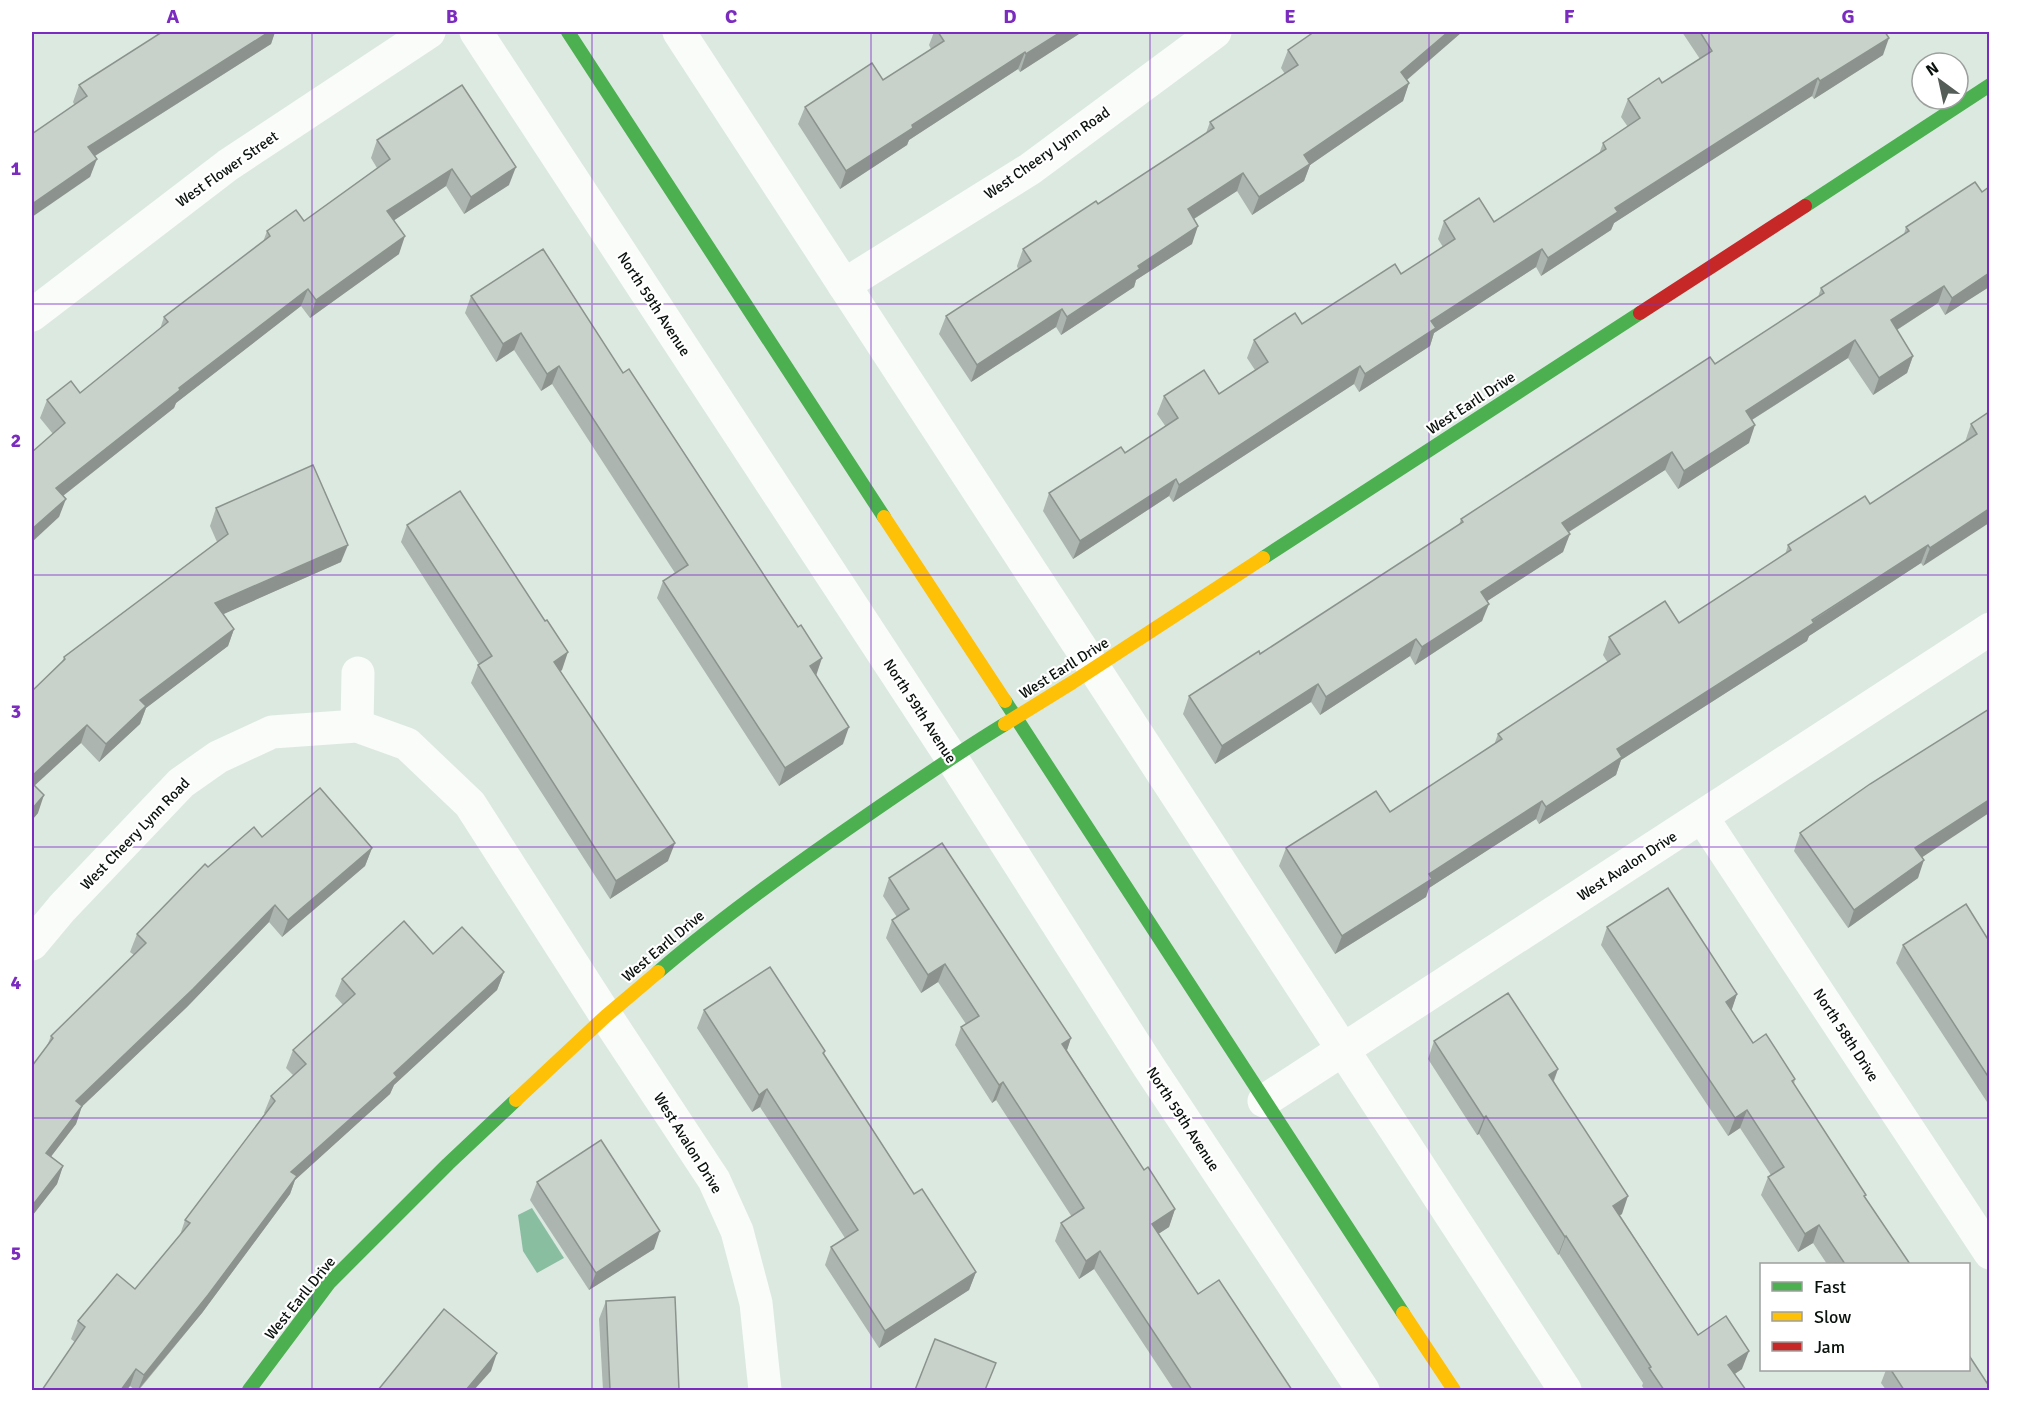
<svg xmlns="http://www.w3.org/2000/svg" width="2021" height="1422" font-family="Signika,sans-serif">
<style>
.water{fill:#8abea1}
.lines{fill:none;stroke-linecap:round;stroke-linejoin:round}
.street{stroke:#fafcfa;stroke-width:33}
.fast{stroke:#4caf50;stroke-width:14}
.slow{stroke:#ffc107;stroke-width:14}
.jam{stroke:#c62828;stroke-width:14}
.wall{fill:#acb5af}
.shaded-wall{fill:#8c938e}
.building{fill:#c8d2cb;stroke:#8c938e;stroke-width:1.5}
.grid{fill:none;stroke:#7b2cbf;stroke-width:1.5;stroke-opacity:0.55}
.labels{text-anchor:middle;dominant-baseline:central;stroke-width:4.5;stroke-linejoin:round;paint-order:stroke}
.street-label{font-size:15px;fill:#0a120d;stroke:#fff}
.neatline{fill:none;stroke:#7b2cbf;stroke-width:2}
.grid-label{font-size:20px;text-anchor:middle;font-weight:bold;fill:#7b2cbf}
</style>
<rect width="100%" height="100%" fill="#dce9e1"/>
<!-- water -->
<polygon class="water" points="532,1208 564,1258 537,1273 523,1251 518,1215"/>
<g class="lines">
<!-- street -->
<g class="street">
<polyline points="476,32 951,757 1149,1067 1363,1390"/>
<polyline points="679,32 1565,1390"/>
<polyline points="844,285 1030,169 1215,32"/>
<polyline points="32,315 228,165 429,32"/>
<polyline points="357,726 358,673"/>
<polyline points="1702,817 1990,1253"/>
<polyline points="32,944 62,908 181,783 218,757 272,732 357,726 407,744 470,804 606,1016 714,1180 737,1231 756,1303 765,1390"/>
<polyline points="1264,1101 1990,629"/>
</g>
<!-- fast -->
<g class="fast">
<polyline points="568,32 884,517"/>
<polyline points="1805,206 1990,85"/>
<polyline points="1263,558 1640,313"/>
<polyline points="1005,701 1403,1313"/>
<path d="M658 972C721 918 788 870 856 823 905 789 954 755 1005 724"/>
<polyline points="249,1390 329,1283 448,1164 516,1100"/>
</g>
<!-- slow -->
<g class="slow">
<polyline points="884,517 1005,701"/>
<polyline points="1005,724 1073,682 1263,558"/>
<polyline points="516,1100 606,1016 658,972"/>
<polyline points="1403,1313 1454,1390"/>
</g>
<!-- jam -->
<polyline class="jam" points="1640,313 1805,206"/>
</g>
<!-- wall -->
<g class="wall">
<polygon points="162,32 275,32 271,44 95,156 90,177 74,104 73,102 79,85"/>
<polygon points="934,32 1082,32 1020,72 1018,69 909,140 907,145 840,189 798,124 805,107 883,80 931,49 929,45"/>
<polygon points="1314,32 1462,32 1407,80 1409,83 1403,101 1310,165 1304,181 1252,215 1237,191 1194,219 1192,244 1136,280 1134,287 1061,335 1056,327 971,382 939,334 946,316 1018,269 1017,266 1023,249 1098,204 1206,133 1210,122 1285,74 1281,68 1288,50"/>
<polygon points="1682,32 1885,32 1883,55 1814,99 1812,96 1722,153 1614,223 1611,230 1541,276 1536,267 1434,333 1430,346 1359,392 1354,384 1173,502 1169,496 1073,559 1043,511 1049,493 1125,453 1166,427 1157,414 1164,396 1219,394 1255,370 1247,358 1254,340 1302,324 1401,274 1443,247 1438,239 1444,221 1494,222 1599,154 1603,143 1628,127 1621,117 1628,99 1662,83 1700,59"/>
<polygon points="377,140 509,185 464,214 446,186 394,220 399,254 310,318 301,306 176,403 174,408 63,496 59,517 53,434 40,418 47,400 80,393 160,329 164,317 263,242 267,231 304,221 377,168 371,158"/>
<polygon points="1906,227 1989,287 1945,315 1938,303 1897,330 1913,356 1907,373 1873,395 1848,358 1752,420 1749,443 1678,489 1665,470 1569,532 1563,552 1487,601 1482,621 1415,665 1410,656 1320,715 1311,702 1215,764 1183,714 1189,696 1260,654 1459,525 1461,519 1715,364 1818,297 1821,288 1904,234"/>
<polygon points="543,249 816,675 843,744 779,786 657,598 663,581 675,573 552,384 541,391 514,350 496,362 465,313 471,296"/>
<polygon points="1989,412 1923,566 1921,563 1809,636 1807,641 1621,760 1616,775 1539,824 1536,819 1429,888 1426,897 1335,954 1279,866 1286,848 1390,812 1494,745 1498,734 1608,663 1603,655 1609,637 1679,623 1785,555 1788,545 1870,504 1965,442 1971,424"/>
<polygon points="216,508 341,562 223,614 234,629 228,646 146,708 140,724 99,762 81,743 34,785 38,813 32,820 32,691 62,662 64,657 217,542 210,526"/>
<polygon points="407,525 562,670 560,671 668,861 610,899 471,683 478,665 479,664 401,542"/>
<polygon points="1800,833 1922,857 1918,878 1848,928 1794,851"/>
<polygon points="262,837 372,848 365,866 282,937 269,922 187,1007 82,1106 76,1124 51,1156 63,1166 57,1184 32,1216 47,1046 51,1036 134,955 130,952 137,934 208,867"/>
<polygon points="889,878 1071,1038 1067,1050 1144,1170 1175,1209 1169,1227 1158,1234 1198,1294 1292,1390 1296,1390 1174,1390 1094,1269 1079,1279 1055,1241 1061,1223 1072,1217 996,1100 992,1103 955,1045 961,1027 966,1024 938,982 921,993 886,938 892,920 897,917 883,896"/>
<polygon points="1607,927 1737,994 1731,1010 1753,1043 1795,1079 1794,1084 1865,1197 1910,1264 1827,1264 1813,1243 1798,1252 1761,1195 1768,1177 1771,1175 1740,1128 1728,1136 1601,945"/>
<polygon points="1989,941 1989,1105 1896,963 1903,945"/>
<polygon points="433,954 504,972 497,990 394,1085 390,1094 295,1180 290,1194 202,1313 139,1390 135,1390 71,1339 78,1321 135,1289 180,1235 185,1220 265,1114 264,1113 271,1096 293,1075 286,1068 293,1050 343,1005 335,996 342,979"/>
<polygon points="704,1010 825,1051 824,1055 914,1194 976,1272 969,1290 879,1348 825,1265 831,1247 845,1238 760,1107 752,1112 697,1028"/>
<polygon points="1434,1041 1558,1069 1554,1081 1622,1214 1620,1215 1698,1335 1742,1369 1735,1374 1746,1390 1645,1390 1642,1386 1643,1383 1559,1254 1558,1255 1479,1134 1477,1135 1428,1059"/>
<polygon points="537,1182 654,1249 589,1290 530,1200"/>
<polygon points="606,1301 679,1390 603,1390 599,1319"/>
<polygon points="1886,1370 1968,1370 1989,1390 1886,1390 1881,1383"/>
</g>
<!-- shaded-wall -->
<g class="shaded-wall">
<polygon points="267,32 275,32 271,44 82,164 88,147"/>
<polygon points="1061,32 1082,32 1020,72 1026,54"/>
<polygon points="1448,32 1462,32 1395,90 1401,72"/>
<polygon points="1889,38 1883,55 1814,99 1820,81"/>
<polygon points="1025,52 1018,69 909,140 907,145 840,189 846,171 912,125"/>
<polygon points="1818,78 1812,96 1614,223 1611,230 1541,276 1548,258 1615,208"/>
<polygon points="1409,83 1403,101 1310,165 1304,181 1252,215 1259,197 1304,155"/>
<polygon points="97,159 90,177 32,217 32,204"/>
<polygon points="516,167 509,185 464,214 471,197"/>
<polygon points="452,169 446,186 381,229 387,211"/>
<polygon points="1243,173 1237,191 1181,227 1188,209"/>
<polygon points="1198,226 1192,244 1136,280 1134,287 1061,335 1067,317 1138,266"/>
<polygon points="405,236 399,254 310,318 316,300"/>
<polygon points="1542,249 1536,267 1434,333 1430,346 1359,392 1365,374 1431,321"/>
<polygon points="1989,273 1989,287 1945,315 1952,298"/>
<polygon points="1944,286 1938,303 1884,338 1891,320"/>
<polygon points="308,289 301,306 176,403 174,408 50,506 56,488 179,388"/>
<polygon points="1062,309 1056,327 971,382 977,365"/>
<polygon points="521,333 514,350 496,362 503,344"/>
<polygon points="1855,340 1848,358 1739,428 1746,411"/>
<polygon points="1913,356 1907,373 1873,395 1879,378"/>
<polygon points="559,366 552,384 541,391 547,374"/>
<polygon points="1360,366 1354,384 1173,502 1179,485"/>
<polygon points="1755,425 1749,443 1678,489 1684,471"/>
<polygon points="1672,452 1665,470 1556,540 1562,523"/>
<polygon points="1176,479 1169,496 1073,559 1080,541"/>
<polygon points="66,499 59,517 32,542 32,529"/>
<polygon points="1989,509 1989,523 1923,566 1930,548"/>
<polygon points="1570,534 1563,552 1475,609 1481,592"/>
<polygon points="348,545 341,562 208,621 215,603"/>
<polygon points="1928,545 1921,563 1809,636 1807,641 1621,760 1616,775 1539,824 1546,807 1617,749"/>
<polygon points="1489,604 1482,621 1415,665 1422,647"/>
<polygon points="234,629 228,646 146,708 140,724 99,762 106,744 140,700"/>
<polygon points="1416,639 1410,656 1320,715 1326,697"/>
<polygon points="568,652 562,670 547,680 554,662"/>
<polygon points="822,658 816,676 810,666"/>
<polygon points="1318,684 1311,702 1215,764 1222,746"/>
<polygon points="87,725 81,743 32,788 32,776"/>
<polygon points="849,727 843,744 779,786 785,768"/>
<polygon points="44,795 38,813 32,820 32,809"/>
<polygon points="1989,800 1989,813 1909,866 1915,848"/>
<polygon points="1542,801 1536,819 1429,888 1426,897 1335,954 1342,936 1429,874"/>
<polygon points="675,843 668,861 610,899 616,881"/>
<polygon points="372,848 365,866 282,937 288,920"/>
<polygon points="1924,860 1918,878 1848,928 1854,910"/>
<polygon points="275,905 269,922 187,1007 69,1119 76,1101"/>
<polygon points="945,964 938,982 921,993 928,975"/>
<polygon points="504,972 497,990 394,1085 390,1094 295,1180 290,1194 202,1313 138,1390 144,1375 291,1172 394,1073"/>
<polygon points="1737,994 1731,1012 1726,1002"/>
<polygon points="1071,1038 1065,1056 1062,1044"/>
<polygon points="1558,1069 1551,1087 1549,1075"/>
<polygon points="1003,1082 996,1100 992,1103 999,1085"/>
<polygon points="767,1089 760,1107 752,1112 759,1095"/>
<polygon points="82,1106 76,1124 40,1171 46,1153"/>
<polygon points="1747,1110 1740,1128 1728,1136 1735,1118"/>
<polygon points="1486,1116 1479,1134 1477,1135 1484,1118"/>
<polygon points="63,1166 57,1184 32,1216 32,1206"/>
<polygon points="1628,1196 1622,1214 1607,1223 1613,1206"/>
<polygon points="1175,1209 1169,1227 1146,1242 1152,1224"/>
<polygon points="1819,1225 1813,1243 1798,1252 1805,1234"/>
<polygon points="660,1231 654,1249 589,1290 596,1273"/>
<polygon points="1566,1236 1559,1254 1558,1255 1565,1237"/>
<polygon points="1100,1251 1094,1269 1079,1279 1086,1261"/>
<polygon points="976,1272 969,1290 879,1348 885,1331"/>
<polygon points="1749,1351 1742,1369 1722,1382 1728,1365"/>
<polygon points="497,1353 491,1371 474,1390 466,1390"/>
<polygon points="136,1369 130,1386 127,1390 121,1390"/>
</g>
<!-- building -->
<g class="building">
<polygon points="162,32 269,32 88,147 97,159 32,204 32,134 87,96 79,85"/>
<polygon points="938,32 1061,32 1026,54 1025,52 912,125 913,128 846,171 805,107 872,63 883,80 944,41"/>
<polygon points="1314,32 1448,32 1401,72 1409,83 1304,155 1310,164 1259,197 1243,173 1188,209 1198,226 1138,266 1140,269 1067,317 1062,309 977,365 946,316 1031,261 1023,249 1096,201 1098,204 1214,128 1210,122 1298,65 1288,50"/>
<polygon points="1700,32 1885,32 1889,38 1820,81 1818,78 1729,135 1615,208 1618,212 1548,258 1542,249 1431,321 1436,328 1365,374 1360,366 1179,485 1176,479 1080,541 1049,493 1121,447 1125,453 1178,418 1164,396 1204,370 1219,394 1268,362 1254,340 1295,313 1302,324 1395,264 1401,274 1455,239 1444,221 1479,198 1494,222 1606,149 1603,143 1640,118 1628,99 1659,78 1662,83 1712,51"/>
<polygon points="462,85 516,167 471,197 452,169 387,211 405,236 316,300 308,289 179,388 180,390 56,488 66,499 32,529 32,452 65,423 47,400 71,381 80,393 168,322 164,317 270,236 267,231 296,210 304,221 390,159 377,140"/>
<polygon points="1975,182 1982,192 1989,187 1989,273 1952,298 1944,286 1891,320 1913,356 1879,378 1855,340 1746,411 1755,425 1684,471 1672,452 1562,523 1570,534 1481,592 1489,604 1422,647 1416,639 1326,697 1318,684 1222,746 1189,696 1259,651 1260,654 1463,522 1461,519 1710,357 1715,364 1824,293 1821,288 1909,231 1906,227"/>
<polygon points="543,249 623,373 629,369 798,627 801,625 822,658 810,666 849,727 785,768 663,581 688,565 559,366 547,374 521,333 503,344 471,296"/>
<polygon points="1989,412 1989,509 1930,548 1928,545 1812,620 1814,623 1617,749 1622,757 1546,807 1542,801 1429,874 1432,879 1342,936 1286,848 1376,791 1390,812 1502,739 1498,734 1620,654 1609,637 1665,601 1679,623 1791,550 1788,545 1865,496 1870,504 1977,434 1971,424"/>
<polygon points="313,465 348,545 215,603 234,629 140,700 146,706 106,744 87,725 32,776 32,691 65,659 64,657 228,534 216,508"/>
<polygon points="460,491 545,621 547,620 568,652 554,662 675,843 616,881 478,665 492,656 407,525"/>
<polygon points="1989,709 1989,800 1915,848 1924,860 1854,910 1800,833 1870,784"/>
<polygon points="32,783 44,795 32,809"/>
<polygon points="320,788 372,848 288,920 275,905 193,989 76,1101 82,1106 46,1153 63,1166 32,1206 32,1066 53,1038 51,1036 146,943 137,934 205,864 208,867 254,827 262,837"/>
<polygon points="942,843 1071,1038 1062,1044 1144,1170 1148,1167 1175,1209 1152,1224 1198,1294 1219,1280 1292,1390 1295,1389 1296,1390 1192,1390 1100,1251 1086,1261 1061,1223 1084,1208 1003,1082 999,1085 961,1027 979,1016 945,964 928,975 892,920 909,909 889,878"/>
<polygon points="1668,888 1737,994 1726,1002 1753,1043 1766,1034 1795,1079 1792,1081 1866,1195 1864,1196 1910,1264 1845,1264 1819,1225 1805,1234 1768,1177 1784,1167 1747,1110 1735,1118 1607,927"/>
<polygon points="1966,904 1989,941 1989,1078 1903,945"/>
<polygon points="404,921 433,954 462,927 504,972 394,1073 397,1077 291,1172 297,1176 208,1295 144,1375 136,1369 121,1390 42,1390 85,1327 78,1321 117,1274 135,1289 190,1223 185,1220 275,1101 271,1096 306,1064 293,1050 355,994 342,979"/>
<polygon points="770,967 825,1051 823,1053 914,1194 922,1189 976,1272 885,1331 831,1247 858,1230 767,1089 759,1095 704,1010"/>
<polygon points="1508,993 1558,1069 1549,1075 1628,1196 1613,1206 1698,1335 1726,1316 1749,1351 1728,1365 1746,1390 1664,1390 1649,1368 1651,1367 1566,1236 1565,1237 1486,1116 1484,1118 1434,1041"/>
<polygon points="601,1140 660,1231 596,1273 537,1182"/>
<polygon points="675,1297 679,1390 610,1390 606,1301"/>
<polygon points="444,1309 497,1353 466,1390 378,1390"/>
<polygon points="935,1339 996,1363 985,1390 915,1390"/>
<polygon points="1968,1354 1989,1386 1989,1390 1904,1390 1891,1370 1968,1370"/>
</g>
<!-- grid -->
<path class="grid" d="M312 32V1390M592 32V1390M871 32V1390M1150 32V1390M1429 32V1390M1709 32V1390M32 304H1990M32 575H1990M32 847H1990M32 1118H1990"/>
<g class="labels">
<!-- street labels -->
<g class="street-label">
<text transform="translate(1047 153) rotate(-35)">West Cheery Lynn Road</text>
<text transform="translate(227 169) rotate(-35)">West Flower Street</text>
<text transform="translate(654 304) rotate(57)">North 59th Avenue</text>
<text transform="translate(1471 403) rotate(-33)">West Earll Drive</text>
<text transform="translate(1064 668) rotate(-32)">West Earll Drive</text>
<text transform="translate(920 711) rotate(57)">North 59th Avenue</text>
<text transform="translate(135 834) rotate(-46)">West Cheery Lynn Road</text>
<text transform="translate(1627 866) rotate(-33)">West Avalon Drive</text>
<text transform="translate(663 946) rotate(-40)">West Earll Drive</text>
<text transform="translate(1846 1035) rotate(57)">North 58th Drive</text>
<text transform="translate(1183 1119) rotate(57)">North 59th Avenue</text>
<text transform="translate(688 1143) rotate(58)">West Avalon Drive</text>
<text transform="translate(300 1298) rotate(-51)">West Earll Drive</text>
</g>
</g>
<!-- border -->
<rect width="2021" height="1422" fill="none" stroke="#ffffff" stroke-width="66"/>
<!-- legend -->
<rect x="1760" y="1263" width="210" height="108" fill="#ffffff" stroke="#9da09e" stroke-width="1.5"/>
<rect x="1772" y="1282" width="30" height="9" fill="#4caf50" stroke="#9da09e" stroke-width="1.5"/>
<text x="1814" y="1293" font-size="18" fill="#0a120d">Fast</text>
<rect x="1772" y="1312" width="30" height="9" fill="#ffc107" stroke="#9da09e" stroke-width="1.5"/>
<text x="1814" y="1323" font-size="18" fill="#0a120d">Slow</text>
<rect x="1772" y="1342" width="30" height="9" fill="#c62828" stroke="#9da09e" stroke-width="1.5"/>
<text x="1814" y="1353" font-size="18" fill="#0a120d">Jam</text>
<!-- north arrow -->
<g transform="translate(1940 81) rotate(327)"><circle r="28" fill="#ffffff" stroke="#9da09e" stroke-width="1.5"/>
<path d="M0-4.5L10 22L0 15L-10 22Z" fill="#545d57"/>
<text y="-9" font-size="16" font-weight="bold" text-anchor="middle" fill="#0a120d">N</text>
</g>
<rect x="33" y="33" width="1955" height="1356" class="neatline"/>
<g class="grid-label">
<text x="173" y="23">A</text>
<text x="452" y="23">B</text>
<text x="731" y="23">C</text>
<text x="1010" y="23">D</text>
<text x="1290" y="23">E</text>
<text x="1569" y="23">F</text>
<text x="1848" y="23">G</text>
<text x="16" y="175">1</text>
<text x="16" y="447">2</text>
<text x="16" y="718">3</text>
<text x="16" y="989">4</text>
<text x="16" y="1260">5</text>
</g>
</svg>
